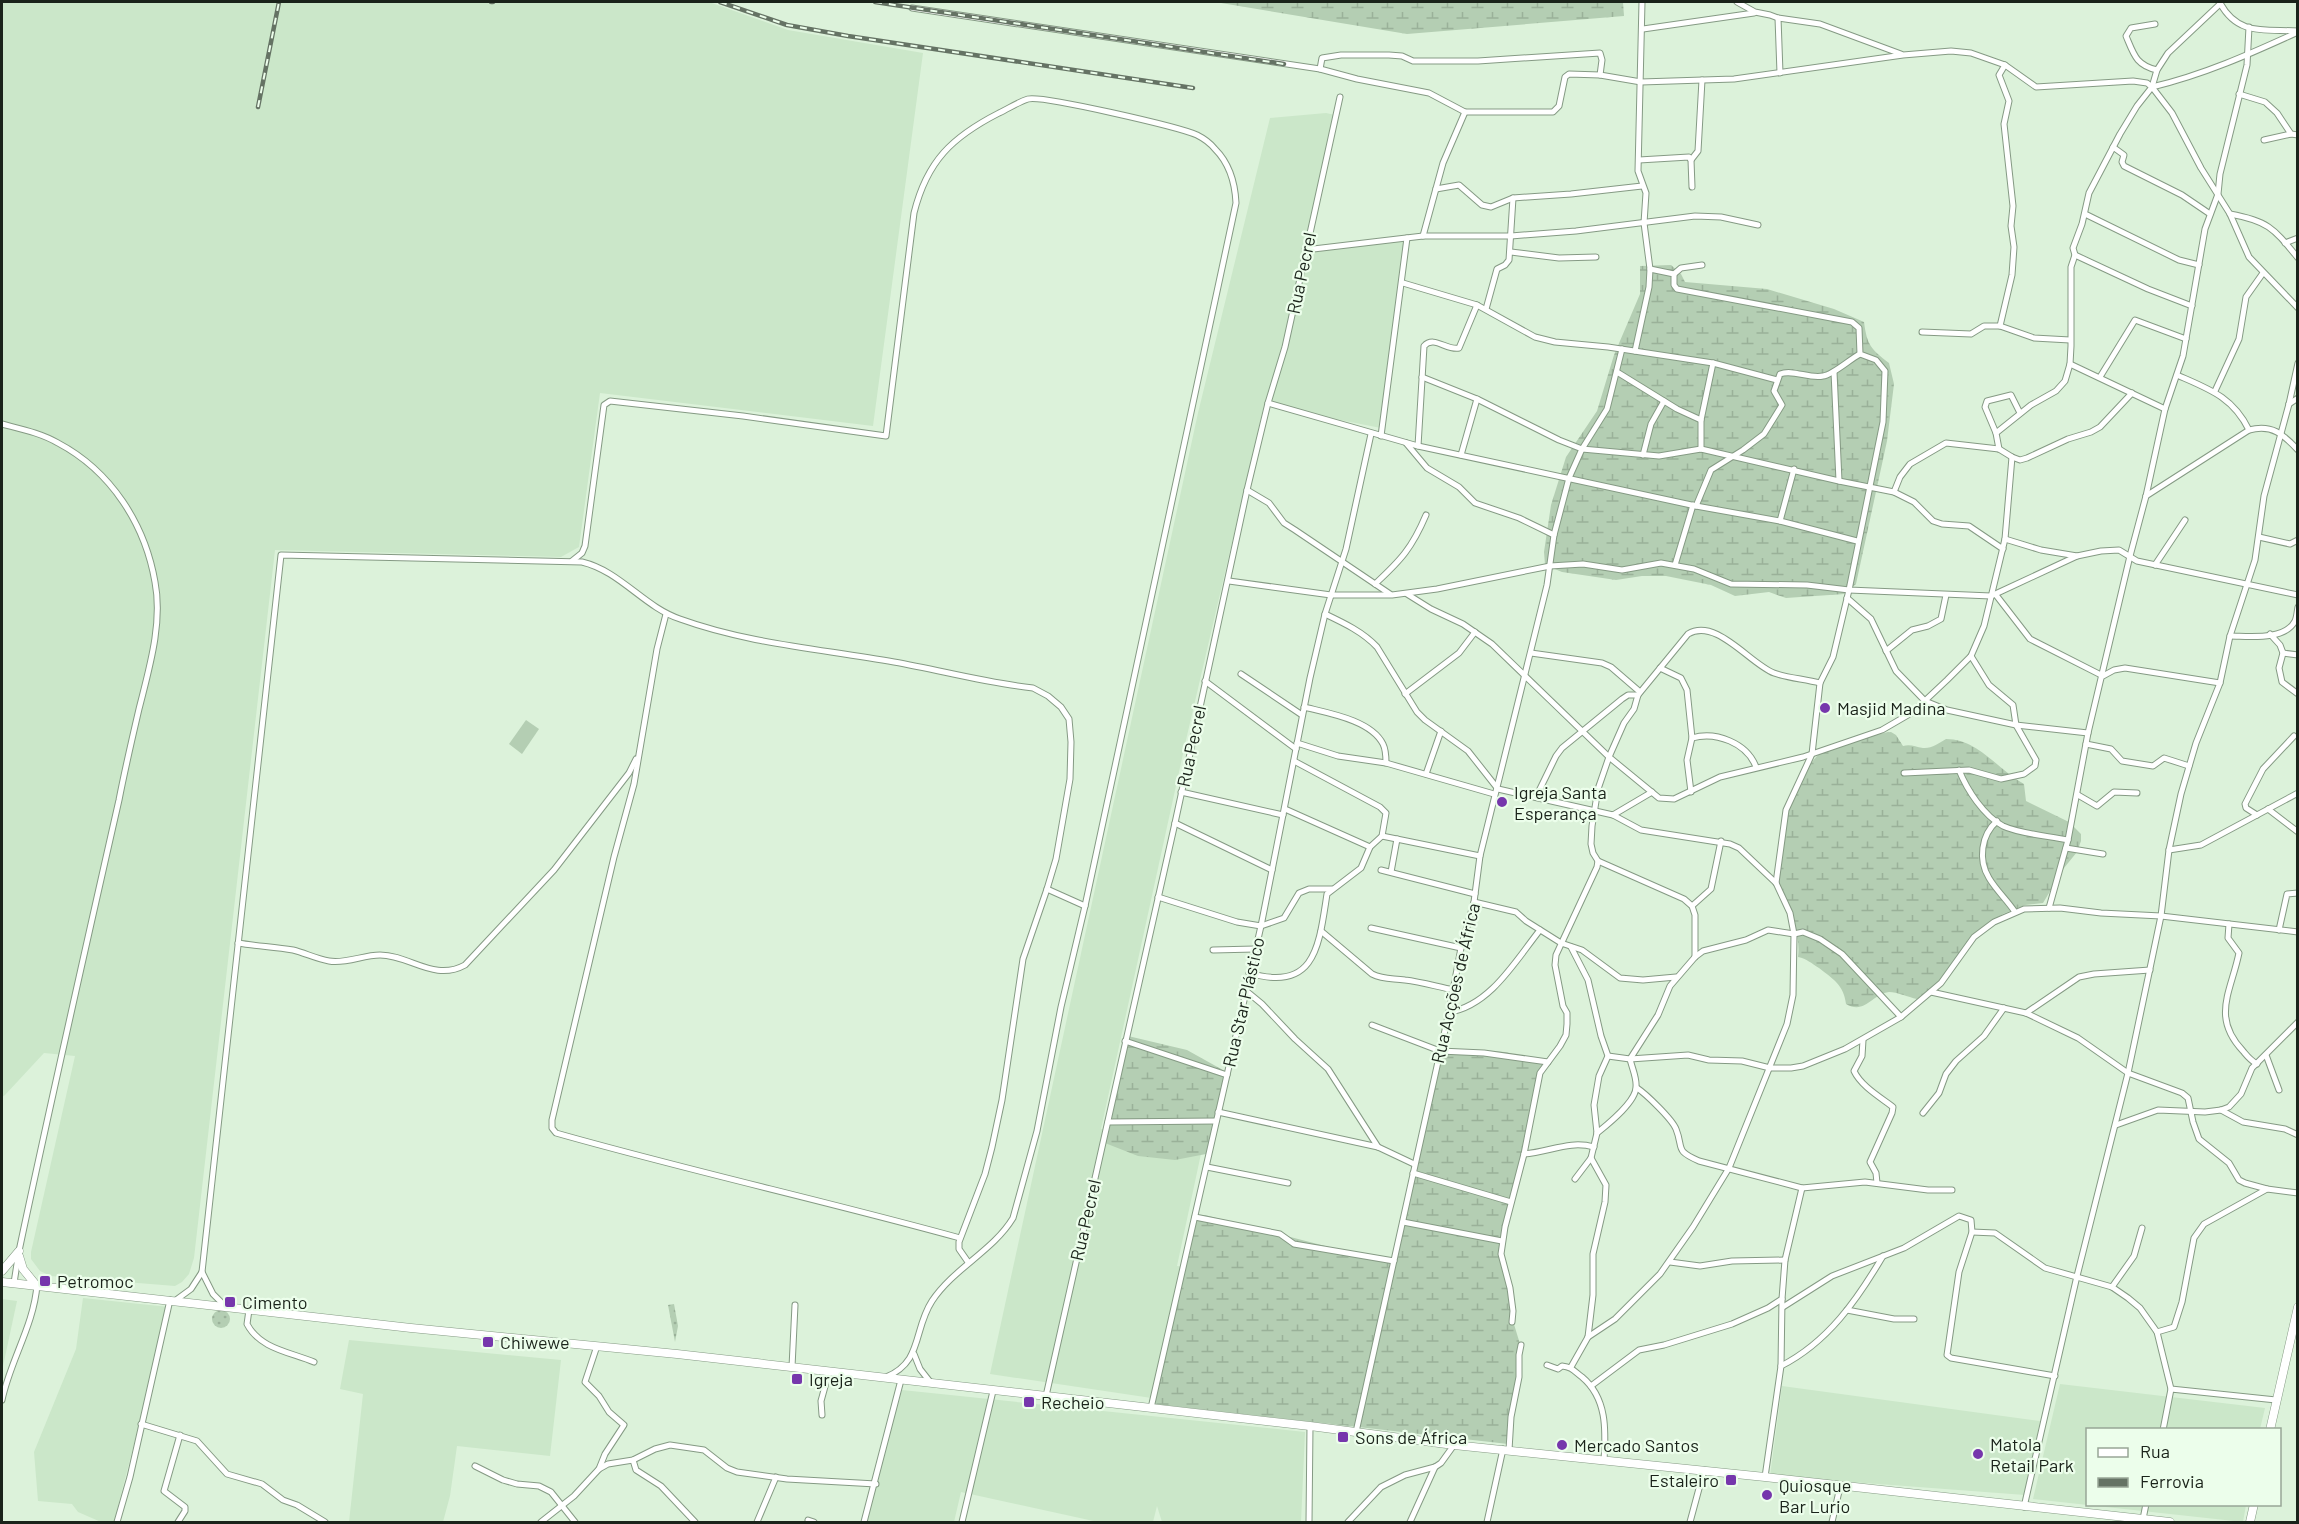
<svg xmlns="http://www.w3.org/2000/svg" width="2299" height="1524" font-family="Barlow,sans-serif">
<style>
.built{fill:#cbe7c9}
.grass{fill:url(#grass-dots)}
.wetland{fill:url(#wetland-marsh)}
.garden{fill:#b4ceb3}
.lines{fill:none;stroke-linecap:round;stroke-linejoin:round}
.street-casing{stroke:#859a84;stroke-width:7}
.secondary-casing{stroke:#859a84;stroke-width:9}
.street{stroke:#fff;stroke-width:5}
.secondary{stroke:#fff;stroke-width:8}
.rail-casing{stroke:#657364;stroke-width:4.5}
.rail{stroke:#ecfeeb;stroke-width:2;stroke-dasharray:7;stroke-linecap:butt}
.poi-dot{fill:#7637ac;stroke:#ecfeeb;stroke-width:2}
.labels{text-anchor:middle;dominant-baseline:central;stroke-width:4.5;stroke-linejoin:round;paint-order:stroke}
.street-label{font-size:18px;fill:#1a231a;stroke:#ecfeeb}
.poi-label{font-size:18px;fill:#1a231a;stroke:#ecfeeb;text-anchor:start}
</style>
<defs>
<pattern id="grass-dots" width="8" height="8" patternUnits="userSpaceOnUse" patternTransform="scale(1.5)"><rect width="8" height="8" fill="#b4ceb3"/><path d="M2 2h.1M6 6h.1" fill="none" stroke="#9ab199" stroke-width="1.8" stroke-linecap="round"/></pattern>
<pattern id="wetland-marsh" width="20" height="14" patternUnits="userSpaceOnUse" patternTransform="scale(1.5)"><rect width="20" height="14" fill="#b4ceb3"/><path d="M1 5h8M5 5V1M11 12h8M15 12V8" fill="none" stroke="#9ab199"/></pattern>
</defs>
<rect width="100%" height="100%" fill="#dcf2da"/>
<!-- built -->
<g class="built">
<polygon points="2,2 709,2 788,30 923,53 873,426 600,393 579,547 561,557 275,550 194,1258 189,1274 182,1282 175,1286 51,1276 40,1271 31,1259 31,1252 75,1056 44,1053 5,1095 2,1097"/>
<polygon points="1326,113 1335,115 1307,253 1406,239 1381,428 1264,405 1186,740 1101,1129 1202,1149 1177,1266 1482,1301 1488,1438 1306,1421 990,1374 1198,413 1270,118"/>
<polygon points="83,1298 169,1307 114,1522 101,1522 78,1512 72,1504 38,1501 34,1452 76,1349"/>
<polygon points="2,1299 17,1301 2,1371"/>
<polygon points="349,1340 561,1360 550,1456 457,1446 450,1496 443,1522 349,1522 363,1394 340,1389"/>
<polygon points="2060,1384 2265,1408 2260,1429 2088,1430 2088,1504 2246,1505 2243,1522 2033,1499"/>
<polygon points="1782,1386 2040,1421 2025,1495 1770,1476"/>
<polygon points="902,1390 1305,1432 1301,1522 1162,1522 1157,1506 1153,1522 1098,1522 961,1492 954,1522 864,1522"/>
</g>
<!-- grass -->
<g class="grass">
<polygon points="674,1304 678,1326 675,1342 668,1305"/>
<circle cx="221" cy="1319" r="9"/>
</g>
<!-- wetland -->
<g class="wetland">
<polygon points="1215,2 1623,2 1624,16 1407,34"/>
<path d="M1671 265 1681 274 1685 282 1767 289 1834 309 1864 322C1867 345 1871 349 1889 363L1894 384 1887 441 1856 584 1844 594 1786 598 1769 592 1735 596 1711 585 1666 576H1642L1616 580 1562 572 1545 565 1544 552 1551 505 1566 457 1597 411 1614 355 1640 294V266Z"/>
<path d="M1891 732 1896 735 1903 746C1911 744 1915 747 1923 748 1931 749 1939 743 1946 739 1978 739 1997 769 2024 784L2026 801 2069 822 2081 834V841L2077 852 2064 868 2043 903 2025 905 2003 914 1973 935 1936 986 1917 999C1908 997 1897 992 1889 992 1872 994 1865 1015 1846 1004 1844 985 1833 979 1819 968 1811 963 1807 959 1798 957 1802 926 1782 908 1779 882 1776 842 1790 786 1817 756 1824 748 1879 733 1891 732Z"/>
<polygon points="1128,1036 1187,1050 1230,1074 1206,1154 1175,1160 1138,1156 1105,1143"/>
<polygon points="1443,1048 1505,1052 1545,1063 1503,1249 1513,1321 1520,1344 1508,1444 1155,1404 1191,1221 1205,1215 1391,1263"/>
</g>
<!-- garden -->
<polygon class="garden" points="526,720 539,729 522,754 509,744"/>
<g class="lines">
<!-- street casing -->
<g class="street-casing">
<g id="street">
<polyline points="1737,2 1755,12 1770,15 1778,18 1820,24 1901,54"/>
<path d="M2220 3C2238 36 2264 29 2298 31"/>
<polyline points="912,8 1320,69 1357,79 1429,93 1465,112 1553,112 1559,106 1565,77 1569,74 1600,75 1641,82 1734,79 1903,55 1951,51 1971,53 2005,65 2036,87 2133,81 2147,83 2152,87 2172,113 2201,168 2230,214 2249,257 2298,308"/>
<polyline points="1778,18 1780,73"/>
<path d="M2155 24 2131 28 2126 36C2134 55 2136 65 2157 70"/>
<polyline points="1643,29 1754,13"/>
<polyline points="1320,69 1322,58 1341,55 1389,55 1402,56 1413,61 1478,61 1600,53 1602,60 1600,75"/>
<path d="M2152 87C2203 75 2250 54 2298 32"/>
<polyline points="2239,94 2265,102 2277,113 2291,134 2298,135"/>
<polyline points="2264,140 2291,134"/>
<polyline points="2113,147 2124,155 2122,162 2124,166 2182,195 2210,214"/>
<polyline points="1639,160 1689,157 1691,160 1692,187"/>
<polyline points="1691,160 1698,151 1702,80"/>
<polyline points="1436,189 1459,185 1482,205 1491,207 1513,198 1571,194 1642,186"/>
<polyline points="2085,214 2179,260 2199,265"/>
<path d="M2230 214C2269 221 2274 229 2298 258"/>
<polyline points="1423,236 1443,163 1465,112"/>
<polyline points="2285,243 2298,238"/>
<polyline points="1305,250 1423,236 1511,236 1576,231 1695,216 1721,217 1758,225"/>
<polyline points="1511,252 1559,258 1596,257"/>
<polyline points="2075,255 2148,289 2192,306"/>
<polyline points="1650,269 1674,274 1674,285 1677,289 1852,322 1859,328 1860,354 1876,360 1885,371 1883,422 1849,590 1833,657 1820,683 1812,754 1786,810 1776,883"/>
<polyline points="1674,274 1681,268 1702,265"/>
<polyline points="1403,283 1477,305 1535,337 1555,342 1608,347 1713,363 1777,380"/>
<polyline points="1486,309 1497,269 1505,265 1509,260 1513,198"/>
<polyline points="2000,326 2012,275 2014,247 2011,226 2013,206 2004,124 2009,101 1999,75 2005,65"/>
<polyline points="1922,332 1971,334 1984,326 2000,326 2034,338 2070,340"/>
<polyline points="1635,351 1649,287 1650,269 1644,223 1646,193 1638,171 1642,2"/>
<polyline points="2070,364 2165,409"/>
<polyline points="1617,372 1677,409 1701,420"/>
<polyline points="1834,372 1839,481"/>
<path d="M2177 375C2209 389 2233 397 2249 430"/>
<polyline points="1422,377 1477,399 1559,440 1582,449 1659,456 1701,449 1839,481 1894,492 1914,502 1933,521 1942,524 1969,526 2003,549"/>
<polyline points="2100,377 2135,320 2186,339"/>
<polyline points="2215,391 2239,339 2246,297 2263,273"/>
<polyline points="1268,403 1418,446 1696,506 1780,521 1857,541"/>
<polyline points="2289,404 2298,398"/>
<path d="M2 424C21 429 41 433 58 443 111 471 145 524 155 582 163 623 149 669 139 709 132 739 125 769 119 800 85 950 51 1100 19 1251L14 1283"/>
<polyline points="1996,433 1985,407 1987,401 2011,395 2020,413"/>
<polyline points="1381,436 1407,238"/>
<polyline points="1406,443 1427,468 1459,487 1475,503 1519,518 1554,535"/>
<path d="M1418 446 1424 346C1434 335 1447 351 1459 348L1477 305"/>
<polyline points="1701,449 1701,420 1713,363"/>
<polyline points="1999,449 1996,433 2031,405 2056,391 2065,381 2070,364 2071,346 2071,267 2075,255 2073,248 2082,224 2089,193 2120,134 2137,106 2152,87 2157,70 2168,53 2220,4"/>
<polyline points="1461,455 1477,399"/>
<polyline points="1643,455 1651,424 1664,401"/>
<polyline points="1247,490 1269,503 1284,523 1295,530 1390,594"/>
<polyline points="1894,492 1900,477 1910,464 1946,443 1999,449 2012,457 2020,460 2027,458 2068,439 2091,432 2100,427 2132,393"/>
<path d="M2146 496 2249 430C2272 424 2283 434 2298 450"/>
<path d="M1696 506 1711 470 1743 450 1764 434 1782 405 1774 391 1780 374C1793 369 1809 379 1823 376 1833 375 1850 359 1860 354"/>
<polyline points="1780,521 1794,469"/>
<polyline points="2259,537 2290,544 2298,540"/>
<polyline points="2005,539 2041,550 2077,556"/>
<path d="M572 561 582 553 585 546 604 405 610 401 743 416 886 436 914 213C927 161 952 137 999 113 1008 109 1018 102 1028 99 1042 95 1179 127 1197 135 1203 138 1211 144 1215 149 1230 164 1235 182 1236 203L1085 906 1061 1007 1037 1131 1013 1218C993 1251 954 1268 932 1301 913 1330 923 1362 886 1377"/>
<polyline points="1675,565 1693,505"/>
<polyline points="2155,565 2185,520"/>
<polyline points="1229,581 1331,595 1392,595 1437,589 1550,566 1583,564 1622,570 1661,563 1694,569 1731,584 1807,585 1849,590 1991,596 2077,556 2101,551 2119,550 2137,561 2298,595"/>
<path d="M1375 584C1401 560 1412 548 1426 515"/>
<polyline points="1407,594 1431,609 1463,624 1492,644 1609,757 1659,798 1674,799 1720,777 1803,757 1882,730 1913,712 1947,680 1971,656 1984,626 2005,539 2012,457"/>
<polyline points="1996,595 2030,639 2103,676 2114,670 2125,668 2220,683"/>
<polyline points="1847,598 1871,619 1896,671 1925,701 1947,710 2016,725 2088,733"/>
<path d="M666 614 657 649 634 784 614 857 552 1120V1128L556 1133C690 1171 826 1201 960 1238"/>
<path d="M1325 614C1344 623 1363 632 1377 647L1417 712 1425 720 1468 751 1498 789 1613 815 1652 792"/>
<polyline points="2270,634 2280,645 2283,653 2279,668 2282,682 2298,694"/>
<path d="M2230 636C2248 636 2285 641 2295 621 2297 617 2297 611 2298 607"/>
<polyline points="1886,651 1912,630 1928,626 1941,619 1946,595"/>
<polyline points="1531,653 1602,663 1611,667 1640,692"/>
<polyline points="2283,653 2298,655"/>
<polyline points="1660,668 1681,678 1687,690 1692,738 1687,760 1691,792"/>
<polyline points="1241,674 1302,715"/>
<polyline points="1205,681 1296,749"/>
<polyline points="1405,694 1459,653 1475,632"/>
<path d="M1304 707C1328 713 1371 720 1383 744 1386 750 1386 756 1386 763"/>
<path d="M1692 738C1716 731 1747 743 1756 767"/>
<polyline points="1297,743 1338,756 1386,763 1494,794"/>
<polyline points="2086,744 2111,749 2122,761 2153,766 2164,758 2189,766"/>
<path d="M1959 770C1967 790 1984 816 2003 826 2020 834 2049 836 2068 840"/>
<polyline points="1904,773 1969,770 2001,779 2024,774 2035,766 2036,760 2016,725 2013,705 1989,685 1971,656"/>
<polyline points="1426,774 1441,731"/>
<polyline points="1181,792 1283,815"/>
<polyline points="2078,795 2097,806 2114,792 2137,793"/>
<polyline points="1536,797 1556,756 1562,748 1622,699 1628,695 1638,695"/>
<polyline points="1285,809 1370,847"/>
<polyline points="2268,809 2298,832"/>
<polyline points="2257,815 2246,808 2245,804 2263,769 2294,736"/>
<path d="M1997 821C1981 835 1978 860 1989 878 1996 890 2007 900 2015 912"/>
<polyline points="1175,823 1272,870"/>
<polyline points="1382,836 1480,856"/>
<polyline points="2066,848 2103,854"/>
<polyline points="2169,850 2201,845 2298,793"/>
<polyline points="1598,861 1684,899 1692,906 1695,915 1695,957"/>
<polyline points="1381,870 1475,894"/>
<polyline points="1391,872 1397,839"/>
<polyline points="1047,889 1085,906"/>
<polyline points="1158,897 1237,922 1261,926 1284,918 1299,893 1309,889 1332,889"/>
<polyline points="1474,902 1516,912 1526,921 1561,943 1582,950 1620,978 1643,980 1676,977"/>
<polyline points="1692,906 1711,889 1721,841"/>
<polyline points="2049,908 2068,840 2088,733 2130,556 2146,496 2165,409 2183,356 2205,229 2218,194 2220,174 2247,65 2249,27"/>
<path d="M2229 924 2228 938 2239 953C2231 992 2211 1017 2243 1051 2248 1057 2250 1060 2257 1064"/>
<polyline points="1371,928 1461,948"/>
<polyline points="2279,930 2287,894 2298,893"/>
<path d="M1321 931 1372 974C1384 980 1393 978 1405 980 1422 982 1438 987 1454 990"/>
<path d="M238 943C256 946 275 947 293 950 305 953 317 959 329 961 346 964 363 955 380 955 410 955 434 982 465 965L554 870 629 773 636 759"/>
<polyline points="1571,947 1588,980 1601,1036 1608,1056 1599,1076 1594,1105 1597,1133 1591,1158 1575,1179"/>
<polyline points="1213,950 1255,949"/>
<path d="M1249 973C1316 993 1319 945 1327 894L1361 868 1370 847 1382 836 1386 813 1380 807 1294 761"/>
<polyline points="1245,990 1262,1004 1295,1039 1328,1069 1378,1147"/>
<polyline points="1931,992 2026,1013 2078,1038 2128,1073 2182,1093 2188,1098 2193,1122 2199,1139 2229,1163 2239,1180 2245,1183 2267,1189"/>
<path d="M1449 1012C1490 1006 1516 960 1540 930"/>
<polyline points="2026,1013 2079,977 2094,974 2150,970"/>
<polyline points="1372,1025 1440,1051 1484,1053 1548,1062"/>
<path d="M1863 1040 1862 1056 1854 1071C1861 1086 1880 1097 1893 1107L1892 1113 1870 1162 1876 1173 1877 1183"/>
<polyline points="1125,1041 1227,1075"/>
<polyline points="2266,1055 2279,1090"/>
<polyline points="1608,1056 1630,1059 1688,1055 1709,1060 1742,1061 1770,1068 1791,1068 1803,1066 1845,1049 1901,1017 1941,983 1974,937 1994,922 2024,909 2060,908 2101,913 2161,916 2298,932"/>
<path d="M1637 1088C1646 1094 1672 1119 1676 1129 1684 1149 1674 1150 1699 1161L1802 1188 1865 1182 1928 1190H1952"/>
<polyline points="2221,1110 2243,1122 2285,1129 2298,1135"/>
<polyline points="1218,1112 1378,1147 1414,1164"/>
<polyline points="1923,1113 1939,1093 1946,1074 1956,1061 1984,1036 2004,1008"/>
<polyline points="1108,1122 1216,1121"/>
<polyline points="2116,1125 2158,1110 2205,1112 2221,1110 2229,1107 2241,1094 2252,1068 2298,1022"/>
<path d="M1597 1133C1608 1124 1636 1102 1636 1087 1637 1078 1632 1068 1630 1059L1658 1015 1670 986 1695 957 1703 951 1746 940 1768 930 1794 934 1803 932 1820 939 1842 954 1901 1017"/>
<path d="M1524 1154C1550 1152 1569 1140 1594 1147"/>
<polyline points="1207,1167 1288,1183"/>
<polyline points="1413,1173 1511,1202"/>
<polyline points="1195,1217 1280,1234 1294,1244 1394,1261"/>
<polyline points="1403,1222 1502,1241"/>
<polyline points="1972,1232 1995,1233 2045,1268 2112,1287 2128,1298 2140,1308 2157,1332 2171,1389"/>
<polyline points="1670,1262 1700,1266 1732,1261 1785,1260"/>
<polyline points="202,1272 213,1294 225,1306"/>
<polyline points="2112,1287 2134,1256 2142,1228"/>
<path d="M176 1300 191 1289 202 1272 281 555 582 562C620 571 644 607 680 619 749 644 822 649 894 662 940 670 986 683 1033 688L1048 696 1061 707 1069 719 1071 742 1070 779 1056 859 1047 889 1023 959 1002 1100 992 1147 985 1174 959 1242V1249L968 1262"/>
<polyline points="1783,1307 1832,1276 1904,1248 1959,1216 1971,1220 1972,1232 1959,1272 1947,1355 1951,1358 2055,1376"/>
<path d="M249 1310 247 1324C260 1349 290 1352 314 1362"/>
<polyline points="1847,1310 1894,1319 1914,1319"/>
<path d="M1512 1322 1513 1311 1510 1288 1501 1254 1505 1227 1524 1154 1540 1073 1560 1046 1566 1035 1567 1024V1013L1563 1006 1555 965 1556 955 1597 867 1598 861 1593 853 1591 844 1592 826 1598 789 1609 757 1624 723 1634 709 1638 695 1688 634C1716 617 1750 664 1774 673 1788 678 1805 679 1820 683"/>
<polyline points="2157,1332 2174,1327 2182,1302 2194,1238 2204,1224 2267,1189 2298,1193"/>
<polyline points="1588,1337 1615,1319 1660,1274 1693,1227 1729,1168 1787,1024 1793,995 1794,934 1790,913 1776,883 1739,848 1730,844 1641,830 1613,815"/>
<polyline points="597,1346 585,1382 599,1396 609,1412 624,1425 605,1454 599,1469"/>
<polyline points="914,1354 920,1369 931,1383"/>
<path d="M1547 1365 1558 1369 1562 1366C1572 1367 1574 1371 1582 1377 1607 1398 1606 1430 1604 1460"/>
<path d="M1781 1366C1828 1342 1857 1300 1883 1256"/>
<polyline points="792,1367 795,1305"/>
<polyline points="1571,1367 1588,1337 1593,1295 1593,1254 1605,1202 1606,1185 1591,1158"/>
<polyline points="1591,1386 1639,1350 1664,1345 1732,1324 1768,1308 1782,1299"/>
<polyline points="1046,1396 1175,823 1247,490 1268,403 1285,347 1340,97"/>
<path d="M2 1400C10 1361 34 1325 37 1285"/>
<polyline points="1151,1408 1261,926 1310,678 1325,614 1346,549 1371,434"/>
<polyline points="822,1415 821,1401 829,1372"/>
<polyline points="141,1424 197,1441 227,1474 262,1484 283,1500 297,1505 325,1522"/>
<polyline points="2163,1430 2171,1389 2276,1400"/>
<polyline points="1356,1432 1449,1012 1461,948 1474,902 1480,856 1547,585 1554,535 1569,478 1582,449 1607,409 1622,349"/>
<polyline points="1509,1450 1511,1417 1519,1377 1519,1355 1521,1345"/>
<polyline points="633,1460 636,1470 661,1486 695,1522"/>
<polyline points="475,1466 503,1480 517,1484 539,1486 551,1492 575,1522"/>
<polyline points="1765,1477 1781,1366 1782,1299 1785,1260 1802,1188"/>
<polyline points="2024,1507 2077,1276 2128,1073 2161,916 2169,850 2181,794 2196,743 2220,683 2230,636 2255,560 2264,496 2289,404 2298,363"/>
<polyline points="2143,1519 2146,1504"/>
<polyline points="808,1520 814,1522"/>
<polyline points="117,1522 130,1477 170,1300"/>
<polyline points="178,1522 185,1511 185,1507 164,1491 180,1435"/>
<polyline points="541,1522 574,1496 599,1469 608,1464 633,1460 655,1449 670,1445 704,1450 727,1468 737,1472 787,1479 876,1484"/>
<polyline points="757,1522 776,1477"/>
<polyline points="864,1522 901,1380"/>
<polyline points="962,1522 993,1391"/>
<polyline points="1309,1522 1310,1426"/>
<polyline points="1348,1522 1381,1487 1405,1475 1435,1467 1441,1463 1454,1445"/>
<polyline points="1410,1522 1435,1467"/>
<polyline points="1487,1522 1503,1449"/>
<polyline points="1690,1522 1704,1470"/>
<polyline points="1832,1522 1840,1487"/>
</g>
</g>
<!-- secondary casing -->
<g class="secondary-casing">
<g id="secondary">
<polyline points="19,1256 23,1269 36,1285"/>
<polyline points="2,1271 19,1251"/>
<polyline points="2,1282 411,1328 677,1354 1310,1426 1454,1445 1765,1477 2170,1522"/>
<polyline points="2270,1430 2298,1307"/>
<polyline points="2250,1522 2254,1504"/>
</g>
</g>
<!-- street -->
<use href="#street" class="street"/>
<!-- secondary -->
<use href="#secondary" class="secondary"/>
<!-- rail casing -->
<g class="rail-casing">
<g id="rail">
<polyline points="491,2 493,2"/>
<polyline points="720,2 787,25 848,36 1193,88"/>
<polyline points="875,2 1284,64"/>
<polyline points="258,107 279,2"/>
</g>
</g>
<!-- rail -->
<use href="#rail" class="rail"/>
</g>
<!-- markers -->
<g class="poi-dot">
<circle cx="1825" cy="708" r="6"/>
<circle cx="1502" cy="802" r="6"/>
<rect x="39" y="1275" width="12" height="12" rx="3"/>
<rect x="224" y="1296" width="12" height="12" rx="3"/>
<rect x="482" y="1336" width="12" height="12" rx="3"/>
<rect x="791" y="1373" width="12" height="12" rx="3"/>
<rect x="1023" y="1396" width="12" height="12" rx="3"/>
<rect x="1337" y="1431" width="12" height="12" rx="3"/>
<circle cx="1562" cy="1445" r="6"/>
<circle cx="1978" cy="1454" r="6"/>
<rect x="1725" y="1474" width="12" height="12" rx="3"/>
<circle cx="1767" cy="1495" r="6"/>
</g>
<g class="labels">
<!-- street labels -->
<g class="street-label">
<text transform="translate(1301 273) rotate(-78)">Rua Pecrel</text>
<text transform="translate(1191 746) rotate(-78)">Rua Pecrel</text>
<text transform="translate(1455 983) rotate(-77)">Rua Acções de África</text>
<text transform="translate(1243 1002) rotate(-77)">Rua Star Plástico</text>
<text transform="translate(1085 1220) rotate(-77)">Rua Pecrel</text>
</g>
<!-- poi labels -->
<g class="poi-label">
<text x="1837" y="708">Masjid Madina</text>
<text x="1514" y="792">Igreja Santa<tspan x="1514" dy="21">Esperança</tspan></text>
<text x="57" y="1281">Petromoc</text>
<text x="242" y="1302">Cimento</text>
<text x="500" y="1342">Chiwewe</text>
<text x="809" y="1379">Igreja</text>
<text x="1041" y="1402">Recheio</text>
<text x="1355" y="1437">Sons de África</text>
<text x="1990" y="1444">Matola<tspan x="1990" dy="21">Retail Park</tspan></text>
<text x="1574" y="1445">Mercado Santos</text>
<text x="1719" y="1480" text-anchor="end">Estaleiro</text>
<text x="1779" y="1485">Quiosque<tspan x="1779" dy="21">Bar Lurio</tspan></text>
</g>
</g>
<!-- border -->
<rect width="2299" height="1524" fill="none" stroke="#1a231a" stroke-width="6"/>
<!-- legend -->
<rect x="2086" y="1428" width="195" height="78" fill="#ecfeeb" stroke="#98a697" stroke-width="1.5"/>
<rect x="2098" y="1448" width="30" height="9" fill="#ffffff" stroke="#98a697" stroke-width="1.5"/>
<text x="2140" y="1458" font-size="18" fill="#1a231a">Rua</text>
<rect x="2098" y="1478" width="30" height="9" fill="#657364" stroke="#98a697" stroke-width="1.5"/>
<text x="2140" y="1488" font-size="18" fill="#1a231a">Ferrovia</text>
</svg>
